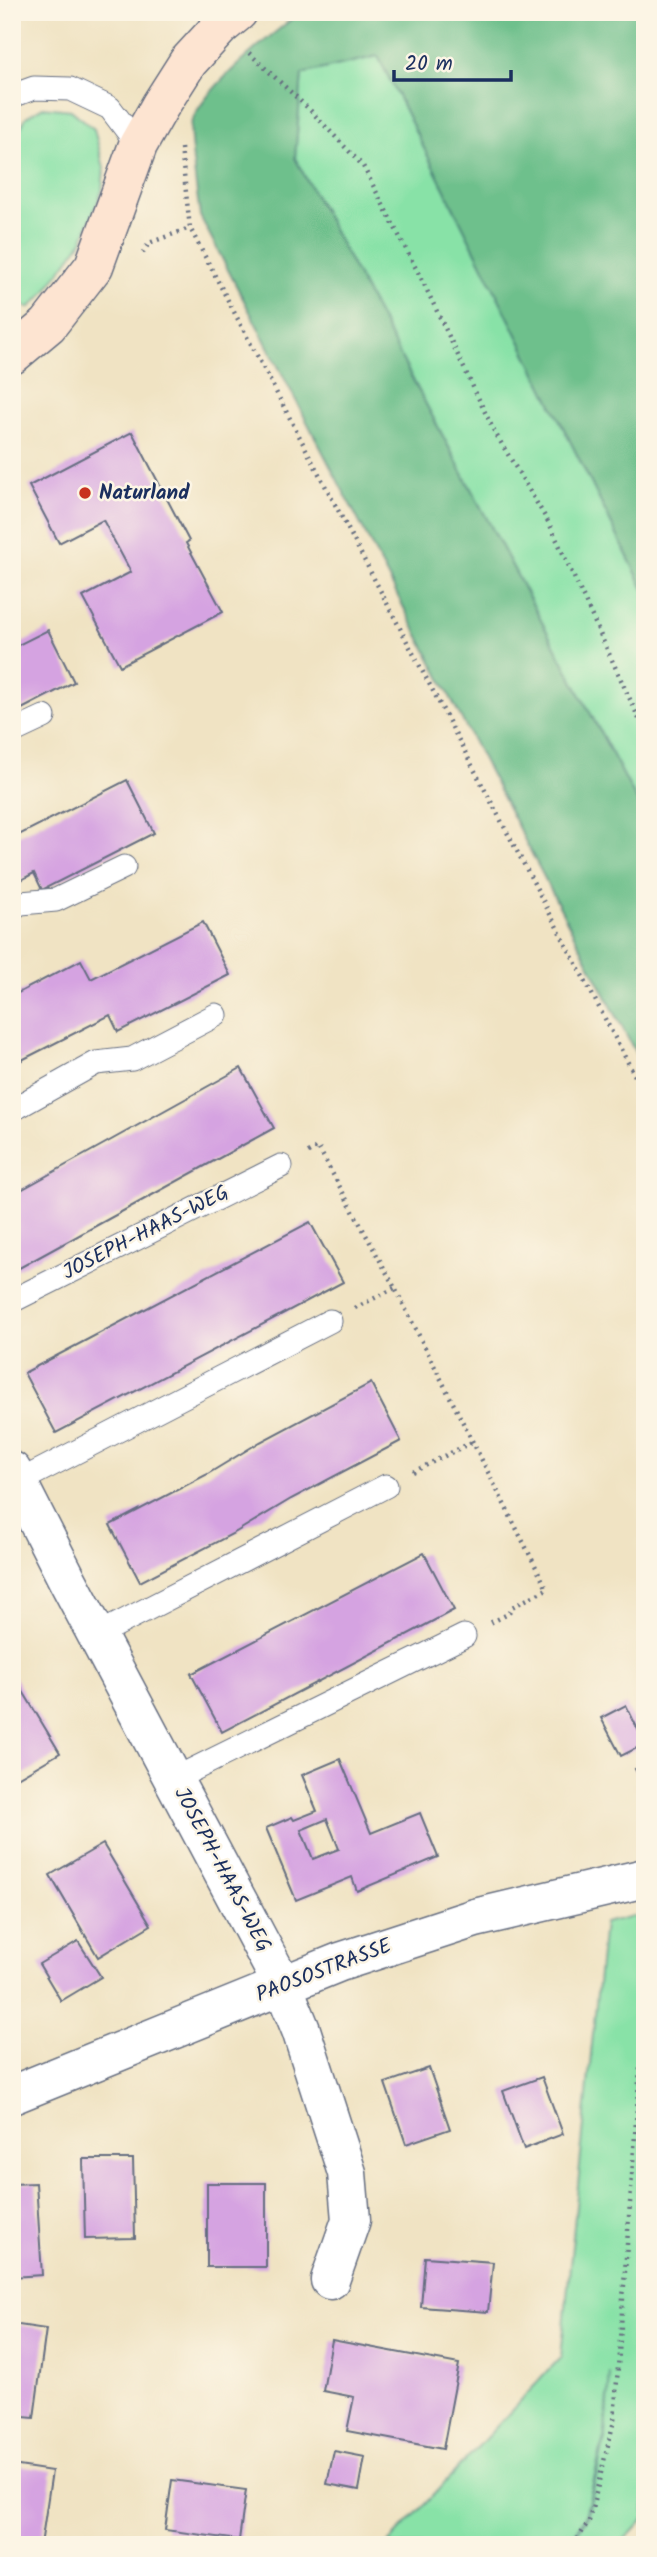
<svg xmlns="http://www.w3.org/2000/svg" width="657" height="2557" font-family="Kalam,sans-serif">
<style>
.green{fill:#88e2a7;stroke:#528882;stroke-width:2}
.forest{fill:#6ec08c;stroke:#447875;stroke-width:2}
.building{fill:#d5a3e1;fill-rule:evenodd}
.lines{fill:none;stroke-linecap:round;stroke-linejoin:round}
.lane-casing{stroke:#666e81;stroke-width:25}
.street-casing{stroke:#666e81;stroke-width:41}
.secondary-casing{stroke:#666e81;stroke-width:41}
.path{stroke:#666e81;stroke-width:4.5;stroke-dasharray:2 5;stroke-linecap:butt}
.lane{stroke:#fff;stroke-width:23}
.street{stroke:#fff;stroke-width:38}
.secondary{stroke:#fde4d1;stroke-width:38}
.poi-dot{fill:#c8321e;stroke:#fcf5e5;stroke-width:2.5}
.labels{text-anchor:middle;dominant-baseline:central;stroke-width:5;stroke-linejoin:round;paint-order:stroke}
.poi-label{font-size:21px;font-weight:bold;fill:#1b2f5e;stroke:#fcf5e5;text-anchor:start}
.street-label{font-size:21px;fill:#1b2f5e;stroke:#fcf5e5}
</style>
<rect width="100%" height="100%" fill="#fcf5e5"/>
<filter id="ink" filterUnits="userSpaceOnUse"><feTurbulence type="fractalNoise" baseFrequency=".0143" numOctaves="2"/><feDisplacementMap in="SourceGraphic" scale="14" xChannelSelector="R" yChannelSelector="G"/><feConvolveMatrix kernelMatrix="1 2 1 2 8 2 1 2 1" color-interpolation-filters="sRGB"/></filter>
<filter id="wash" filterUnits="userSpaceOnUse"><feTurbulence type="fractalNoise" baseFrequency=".00686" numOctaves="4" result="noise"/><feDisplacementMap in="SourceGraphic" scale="28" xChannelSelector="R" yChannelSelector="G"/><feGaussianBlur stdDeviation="1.57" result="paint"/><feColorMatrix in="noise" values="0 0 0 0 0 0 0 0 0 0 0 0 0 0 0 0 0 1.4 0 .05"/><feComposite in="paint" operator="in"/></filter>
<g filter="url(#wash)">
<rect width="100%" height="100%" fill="#f0e3c3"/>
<!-- green -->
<g class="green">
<polygon points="378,56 645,591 645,816 295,158 302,74"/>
<polygon points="43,107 71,110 94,129 104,168 102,191 82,241 43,295 29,308 19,303 20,224 14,188 17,135 26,117"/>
<polygon points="633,1916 645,1925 645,2518 620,2545 569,2545 587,2517 606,2434 610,2373 605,2434 585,2516 567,2545 387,2545 561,2357 604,1923"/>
</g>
<!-- forest -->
<path class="forest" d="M301 12H645V591L378 56 302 74 295 158 645 816V1071L200 216C198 200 188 134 191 124 202 89 271 35 301 12Z"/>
<g id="blocks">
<!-- building -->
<g class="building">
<polygon points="132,432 189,541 186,543 223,612 120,666 83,597 131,572 103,520 59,543 29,486"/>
<polygon points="48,630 74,682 12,714 12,648"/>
<polygon points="127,780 154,833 42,890 34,873 12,885 12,831 15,837"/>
<polygon points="203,922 230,975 118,1032 110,1015 12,1065 12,996 81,960 91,979"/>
<polygon points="241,1068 274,1128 12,1272 12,1195"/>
<polygon points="310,1222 343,1282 56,1433 24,1373"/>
<polygon points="371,1383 401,1441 291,1499 236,1532 140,1582 110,1525 206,1475 260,1442"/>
<polygon points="424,1553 454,1610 222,1732 191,1674"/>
<polygon points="12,1673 60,1753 12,1781"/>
<polygon points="626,1705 645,1744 621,1756 601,1718"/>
<path d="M340 1759 371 1833 420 1813 438 1857 357 1891 352 1877 296 1900 266 1828 292 1817 294 1820 317 1811 302 1775ZM327 1819 339 1849 313 1859 301 1830Z"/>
<polygon points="645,1764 645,1788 635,1769"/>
<polygon points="103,1844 151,1925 98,1957 50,1875"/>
<polygon points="78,1941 101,1977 61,2001 39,1964"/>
<polygon points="429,2068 450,2129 406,2144 385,2083"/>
<polygon points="542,2077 563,2134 524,2149 503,2091"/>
<polygon points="83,2159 133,2159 135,2238 85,2239"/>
<polygon points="36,2183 42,2275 12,2277 12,2184"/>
<rect x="207" y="2183" width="59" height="84"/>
<polygon points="425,2257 493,2262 488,2312 421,2307"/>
<polygon points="12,2324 46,2329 34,2418 12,2416"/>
<polygon points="332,2340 459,2364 443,2449 347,2431 354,2397 323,2391"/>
<polygon points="334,2451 365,2457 359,2490 327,2484"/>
<polygon points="12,2465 52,2471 41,2545 12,2545"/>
<polygon points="172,2480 246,2490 239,2540 165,2530"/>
</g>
</g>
</g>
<g filter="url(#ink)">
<use href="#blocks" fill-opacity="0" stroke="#666e81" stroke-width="2"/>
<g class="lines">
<!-- lane casing -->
<g class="lane-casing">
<g id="lane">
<polyline points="12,96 34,88 70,89 110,108 138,145"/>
<polyline points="12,732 44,717"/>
<polyline points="12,908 21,903 56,900 124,867"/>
<polyline points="12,1110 96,1063 132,1059 216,1015"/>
<polyline points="12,1301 281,1166"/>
<polyline points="18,1482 330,1321"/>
<polyline points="97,1635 386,1486"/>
<polyline points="174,1779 464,1636"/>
</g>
</g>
<!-- street casing -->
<g class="street-casing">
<g id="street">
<polyline points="12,1471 68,1581 283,1986 301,2030 347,2173 351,2220 330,2280"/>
<polyline points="12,2095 340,1962 475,1918 645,1878"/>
</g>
</g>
<!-- secondary casing -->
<g class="secondary-casing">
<polyline id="secondary" points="12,355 48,325 94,266 138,145 160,106 188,62 221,26 238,12"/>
</g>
<!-- path -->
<g class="path">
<polyline points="249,53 310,110 363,166 423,282 494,431 550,525 645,732"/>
<polyline points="181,148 190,228 645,1095"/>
<polyline points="143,253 149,243 190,228"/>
<polyline points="308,1153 318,1147 395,1288 547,1589 512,1607 508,1614 490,1623"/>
<polyline points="355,1308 395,1288"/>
<polyline points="413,1472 474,1441"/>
<polyline points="574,2545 589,2521 614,2421 645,1999"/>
</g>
<!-- lane -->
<use href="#lane" class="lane"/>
<!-- street -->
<use href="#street" class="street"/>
<!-- secondary -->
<use href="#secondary" class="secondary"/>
</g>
</g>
<!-- markers -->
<circle class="poi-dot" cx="85" cy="493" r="7"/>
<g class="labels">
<!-- poi labels -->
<g class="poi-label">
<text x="99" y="493">Naturland</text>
</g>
<!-- street labels -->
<g class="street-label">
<text transform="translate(146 1233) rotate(-27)">JOSEPH-HAAS-WEG</text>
<text transform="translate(222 1870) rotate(62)">JOSEPH-HAAS-WEG</text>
<text transform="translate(324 1971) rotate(-21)">PAOSOSTRASSE</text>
</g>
</g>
<!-- margin -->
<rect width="657" height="2557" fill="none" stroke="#fcf5e5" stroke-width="42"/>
<!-- scale -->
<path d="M394 70v10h117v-10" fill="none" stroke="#1b2f5e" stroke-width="3.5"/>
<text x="405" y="70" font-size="21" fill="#1b2f5e" stroke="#fcf5e5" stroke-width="5" paint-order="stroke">20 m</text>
</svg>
